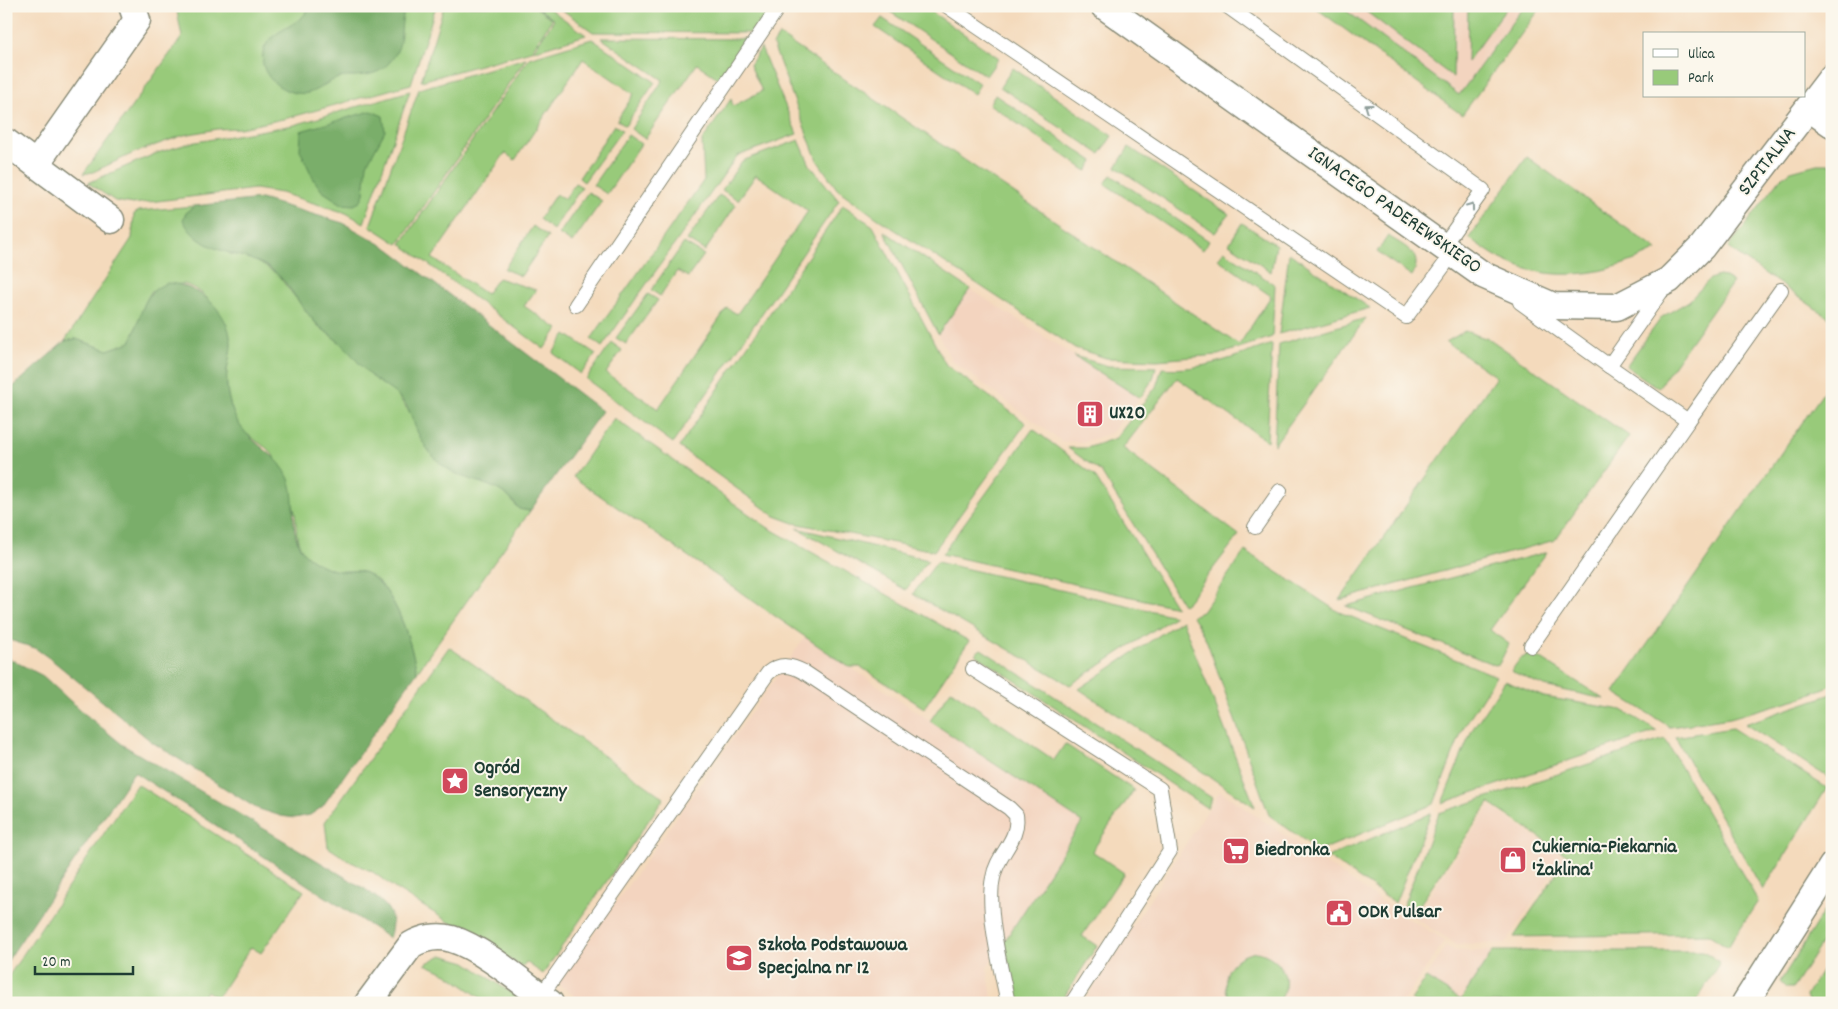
<svg xmlns="http://www.w3.org/2000/svg" width="1838" height="1009" font-family="Dekko,sans-serif">
<style>
.built{fill:#f3d4bf}
.green{fill:#98ca7a;stroke:#5c8457}
.forest{fill:#7aae6a;stroke:#4c764f}
.lines{fill:none;stroke-linecap:round;stroke-linejoin:round}
.service-casing{stroke:#8a8c78;stroke-width:16}
.minor-casing{stroke:#8a8c78;stroke-width:29}
.service{stroke:#fff;stroke-width:14}
.minor{stroke:#fff;stroke-width:26}
.oneway{stroke:#8f9e9a}
.labels{text-anchor:middle;dominant-baseline:central;stroke-width:4;stroke-linejoin:round;paint-order:stroke}
.street-label{font-size:20px;fill:#1f3d34;stroke:#fbf7ec}
.poi-label{font-size:20px;font-weight:bold;fill:#1f3d34;stroke:#fbf7ec;text-anchor:start}
</style>
<rect width="100%" height="100%" fill="#fbf7ec"/>
<filter id="ink" filterUnits="userSpaceOnUse"><feTurbulence type="fractalNoise" baseFrequency=".02" numOctaves="2"/><feDisplacementMap in="SourceGraphic" scale="10" xChannelSelector="R" yChannelSelector="G"/><feConvolveMatrix kernelMatrix="1 2 1 2 8 2 1 2 1" color-interpolation-filters="sRGB"/></filter>
<filter id="wash" filterUnits="userSpaceOnUse"><feTurbulence type="fractalNoise" baseFrequency=".0096" numOctaves="4" result="noise"/><feDisplacementMap in="SourceGraphic" scale="20" xChannelSelector="R" yChannelSelector="G"/><feGaussianBlur stdDeviation="1.12" result="paint"/><feColorMatrix in="noise" values="0 0 0 0 0 0 0 0 0 0 0 0 0 0 0 0 0 1.4 0 .05"/><feComposite in="paint" operator="in"/></filter>
<g filter="url(#wash)">
<rect width="100%" height="100%" fill="#f4dabc"/>
<!-- built -->
<g class="built">
<polygon points="1313,6 1542,6 1462,115"/>
<polygon points="970,289 1140,398 1111,433 1083,442 1061,441 951,360 938,334"/>
<polygon points="805,637 1082,822 987,968 993,1003 584,1003 558,984"/>
<polygon points="1220,791 1397,912 1445,940 1402,1003 1083,1003"/>
<polygon points="1490,806 1564,856 1506,943 1456,944 1414,918"/>
<polygon points="1446,946 1455,951 1493,951 1461,1000 1426,978"/>
</g>
<!-- green -->
<g class="green">
<polygon points="176,6 436,6 411,84 288,118 240,128 217,129 184,135 136,152 93,172 83,174 182,37"/>
<polygon points="444,6 534,6 552,19 531,51 421,81"/>
<polygon points="536,6 546,6 586,35 533,51 554,20"/>
<polygon points="557,6 774,6 757,33 593,32"/>
<polygon points="889,6 923,6 999,58 986,76 886,9"/>
<polygon points="1313,6 1340,6 1459,95 1524,6 1542,6 1462,115"/>
<polygon points="1359,6 1454,6 1453,77 1372,16"/>
<polygon points="1468,6 1508,6 1467,62"/>
<polygon points="882,18 980,84 974,94 875,27"/>
<polygon points="779,35 1239,345 1271,296 1218,259 1224,251 1275,285 1272,337 1218,355 1157,360 1106,358 1075,348 877,218 837,189 817,160 773,45"/>
<polygon points="601,38 752,39 722,81 697,64 645,139 631,129 663,80"/>
<polygon points="592,39 655,82 625,126 617,120 634,94 583,59 515,160 505,153 432,258 486,294 498,278 536,290 524,306 558,329 544,349 401,244 529,58"/>
<polygon points="761,48 797,134 737,156 602,347 591,339 704,180 702,141 731,99 733,106 762,91 750,65"/>
<polygon points="526,58 398,244 370,226 419,89"/>
<polygon points="1013,68 1112,136 1100,154 1000,87"/>
<polygon points="410,91 364,223 346,213 281,193 255,189 133,204 115,201 88,183 157,153 190,143 294,125"/>
<polygon points="995,95 1093,161 1087,171 989,104"/>
<polygon points="614,125 622,130 584,182 579,178"/>
<polygon points="628,135 641,144 607,194 593,185"/>
<polygon points="799,140 810,165 839,201 673,443 586,379 612,343 622,350 606,373 658,409 727,308 737,314 808,211 756,175 738,200 722,190 742,161"/>
<polygon points="1129,147 1229,214 1215,233 1116,167"/>
<path d="M1527 157 1657 250C1608 275 1552 285 1501 259 1490 253 1479 245 1469 238Z"/>
<polygon points="1817,164 1832,164 1832,320 1728,248 1781,178 1791,171"/>
<polygon points="1111,175 1209,241 1203,250 1105,184"/>
<polygon points="575,183 582,187 553,230 539,219 556,194 565,199"/>
<polygon points="588,192 602,201 572,243 559,234"/>
<polygon points="719,195 736,205 705,251 687,240"/>
<polygon points="843,205 873,226 946,365 1026,423 934,551 794,523 775,516 679,447"/>
<path d="M194 206 186 213 230 254 252 258 277 274 317 325 343 345 376 380 395 392 413 417 419 435 437 459 448 469 497 488 507 495 519 509 530 511 417 672C411 644 393 576 359 571 353 570 346 572 340 571 329 570 314 562 306 555 293 542 298 524 294 508 290 494 280 467 273 455 266 445 250 439 241 428 230 412 225 389 227 370 228 361 231 352 231 344 230 323 203 283 180 284 171 285 160 289 151 292 141 307 139 325 130 342L108 350 76 339 65 341 132 238 134 214 139 211Z"/>
<polygon points="1242,223 1276,245 1271,272 1229,244"/>
<polygon points="533,226 548,237 521,276 504,269"/>
<polygon points="884,231 970,289 938,334"/>
<path d="M1388 236C1404 246 1425 254 1412 276L1377 252Z"/>
<polygon points="684,243 704,255 688,277 677,271 660,296 651,290"/>
<polygon points="1289,253 1370,308 1279,334"/>
<polygon points="1718,276 1725,277 1733,282 1658,388 1626,366 1662,317 1689,301 1710,279"/>
<polygon points="648,294 658,300 626,344 616,338"/>
<polygon points="1366,318 1274,445 1279,344"/>
<polygon points="1465,331 1491,340 1629,436 1555,540 1340,600 1496,377 1446,342"/>
<polygon points="566,334 596,354 581,374 553,353"/>
<path d="M1272 344 1267 441 1177 378 1123 448 1239 535 1188 601 1183 605 1101 472 1068 448H1087L1116 438 1156 387 1162 368C1200 372 1237 356 1272 344Z"/>
<polygon points="1074,356 1108,366 1156,367 1153,379 1140,398"/>
<polygon points="1832,380 1832,685 1800,698 1730,718 1670,727 1614,692"/>
<polygon points="614,418 767,527 969,641 924,708 861,667 849,667 573,477"/>
<polygon points="1033,429 1094,475 1176,607 942,554"/>
<polygon points="797,528 928,560 906,590"/>
<polygon points="1245,551 1337,611 1496,676 1463,728 1434,804 1319,851 1269,815 1206,639 1192,616 1202,612"/>
<polygon points="1547,552 1490,630 1509,644 1499,664 1495,665 1346,606"/>
<polygon points="937,562 1175,616 1070,685 913,594"/>
<polygon points="1182,620 1255,807 1079,689"/>
<polygon points="449,647 664,798 543,974 526,962 522,967 397,890 373,872 349,861 328,847 325,822"/>
<polygon points="981,649 1212,798 1207,808 975,654"/>
<polygon points="1530,654 1535,655 1604,699 1544,686 1511,671 1520,659"/>
<polygon points="1505,681 1544,697 1622,710 1657,731 1442,803 1472,730"/>
<polygon points="951,690 1054,760 1065,744 1134,790 1092,851 1124,873 1082,936 1097,946 1060,1003 1018,1003 1004,942 1082,822 930,721"/>
<polygon points="1832,694 1832,780 1745,724"/>
<polygon points="1732,728 1827,788 1763,890 1675,737"/>
<polygon points="1665,739 1758,901 1728,947 1708,934 1514,937 1568,856 1489,803 1414,913 1403,906 1439,813"/>
<polygon points="137,784 304,891 261,953 251,947 217,998 207,991 198,1003 6,1003 6,980"/>
<polygon points="1431,813 1395,903 1328,857"/>
<polygon points="1832,898 1832,927 1793,988 1786,988 1780,982"/>
<polygon points="1493,951 1703,951 1720,962 1695,1003 1414,1003 1411,1000 1426,978 1461,1000"/>
<path d="M1258 952C1283 959 1294 981 1278 1003H1232C1216 979 1231 954 1258 952Z"/>
<polygon points="1832,954 1832,1003 1809,1003 1806,996"/>
<polygon points="442,955 466,962 526,1003 488,1003 447,974 425,964"/>
</g>
<!-- forest -->
<g class="forest">
<path d="M310 6H407C396 25 408 42 389 63 375 79 357 74 339 78 328 81 319 90 308 93 286 97 258 77 263 53 268 28 301 28 310 6Z"/>
<polygon points="371,111 383,116 385,131 367,164 364,194 360,202 354,205 342,204 322,191 314,180 300,150 301,131"/>
<path d="M261 199 343 223 389 249 602 411 530 511 519 509C499 480 474 486 448 469 437 463 424 446 419 435 413 424 412 413 405 404 397 393 387 388 376 380 364 371 355 358 345 347 336 339 327 333 318 325 302 310 291 286 275 272 246 249 202 258 183 220L186 213 194 206Z"/>
<path d="M168 283C199 285 228 310 231 342 231 351 229 360 227 369 225 388 229 410 241 427 255 447 279 454 289 479 298 502 287 537 306 555 314 562 329 570 340 571 346 572 353 570 359 571 393 577 411 643 417 672L322 807 310 815 295 818 281 816 256 808 152 742 52 660 35 648 6 639V393L65 341 76 339 108 350 130 342C142 320 140 291 168 283Z"/>
<path d="M6 657 43 676 80 710 123 745 365 889C385 904 398 911 389 938L134 772 6 963Z"/>
</g>
</g>
<g filter="url(#ink)">
<g class="lines">
<!-- service casing -->
<g class="service-casing">
<g id="service">
<polyline points="947,6 1406,317 1453,253"/>
<polyline points="1227,6 1483,190 1443,246"/>
<polyline points="1520,302 1609,366 1663,289"/>
<polyline points="576,305 779,6"/>
<polyline points="1609,366 1688,421 1781,290"/>
<polyline points="1255,527 1280,491"/>
<polyline points="1531,646 1688,421"/>
<polyline points="973,669 1160,789 1170,851 1072,1003"/>
<path d="M541 996 768 673C780 663 791 665 804 672L1009 808 1016 815C1020 841 997 853 993 878 986 909 1001 970 1008 1003"/>
</g>
</g>
<!-- minor casing -->
<g class="minor-casing">
<g id="minor">
<polyline points="1104,6 1483,275 1553,306 1617,307 1669,280 1702,247 1832,77"/>
<polyline points="1809,108 1832,124"/>
<polyline points="6,142 111,220"/>
<polyline points="36,164 137,20 132,6"/>
<path d="M368 1003 411 945C423 938 438 935 452 939 482 948 524 984 550 1003"/>
<polyline points="1745,1003 1832,866"/>
</g>
</g>
<!-- service -->
<use href="#service" class="service"/>
<!-- minor -->
<use href="#minor" class="minor"/>
</g>
<!-- one-way arrows -->
<defs><path id="oneway-chevron" d="M-2-3.5L2.5 0L-2 3.5" fill="none" stroke-width="1.6" stroke-linecap="round" stroke-linejoin="round" transform="scale(1.25)"/></defs>
<g class="oneway">
<use href="#oneway-chevron" transform="translate(1368 107) rotate(-144)"/>
<use href="#oneway-chevron" transform="translate(1471 206) rotate(-54)"/>
</g>
</g>
<!-- icons -->
<defs>
<g id="building-square" transform="scale(1.4375)"><rect x="-9" y="-9" width="18" height="18" rx="4" fill="#d1495b" stroke="#fbf7ec"/><path d="M-4-6H4V6H1V3H-1V6H-4ZM-2.5-4.3h1.7v1.8h-1.7ZM.8-4.3h1.7v1.8H.8ZM-2.5-1h1.7V.8h-1.7ZM.8-1h1.7V.8H.8Z" fill="#fff"/></g>
<g id="sight-square" transform="scale(1.4375)"><rect x="-9" y="-9" width="18" height="18" rx="4" fill="#d1495b" stroke="#fbf7ec"/><path d="M0-6L1.8-2.2L6-1.7L2.9 1.2L3.7 5.4L0 3.3L-3.7 5.4L-2.9 1.2L-6-1.7L-1.8-2.2Z" fill="#fff"/></g>
<g id="supermarket-square" transform="scale(1.4375)"><rect x="-9" y="-9" width="18" height="18" rx="4" fill="#d1495b" stroke="#fbf7ec"/><path d="M-6-5.5h2.5l.6 2H6L4.5 2H-2.5L-4.4-4H-6ZM-1.5 3.2a1.3 1.3 0 1 0 .1 0ZM3 3.2a1.3 1.3 0 1 0 .1 0Z" fill="#fff"/></g>
<g id="shop-square" transform="scale(1.4375)"><rect x="-9" y="-9" width="18" height="18" rx="4" fill="#d1495b" stroke="#fbf7ec"/><path d="M-5-2.5h2.3a2.7 3.5 0 0 1 5.4 0H5L5.5 6h-11ZM-1.5-2.5h3a1.5 2.3 0 0 0-3 0Z" fill="#fff"/></g>
<g id="civic-square" transform="scale(1.4375)"><rect x="-9" y="-9" width="18" height="18" rx="4" fill="#d1495b" stroke="#fbf7ec"/><path d="M-.6-6.5H3V-4.5H.6V-3L4-1V1h2V6H-6V1h2V-1L-.6-3ZM-1.2 2.5V6h2.4V2.5Z" fill="#fff"/></g>
<g id="school-square" transform="scale(1.4375)"><rect x="-9" y="-9" width="18" height="18" rx="4" fill="#d1495b" stroke="#fbf7ec"/><path d="M0-5L7-2L0 1L-7-2ZM-4 1L0 2.5L4 1V4Q0 6-4 4Z" fill="#fff"/></g>
</defs>
<g fill-rule="evenodd">
<use href="#building-square" x="1090" y="414"/>
<use href="#sight-square" x="455" y="781"/>
<use href="#supermarket-square" x="1236" y="851"/>
<use href="#shop-square" x="1513" y="860"/>
<use href="#civic-square" x="1339" y="913"/>
<use href="#school-square" x="739" y="958"/>
</g>
<g class="labels">
<!-- street labels -->
<g class="street-label">
<text transform="translate(1768 162) rotate(-52)">SZPITALNA</text>
<text transform="translate(1394 211) rotate(35)">IGNACEGO PADEREWSKIEGO</text>
</g>
<!-- poi labels -->
<g class="poi-label">
<text x="1109" y="414">UX20</text>
<text x="474" y="769">Ogród<tspan x="474" dy="23">Sensoryczny</tspan></text>
<text x="1532" y="848">Cukiernia-Piekarnia<tspan x="1532" dy="23">'Żaklina'</tspan></text>
<text x="1255" y="851">Biedronka</text>
<text x="1358" y="913">ODK Pulsar</text>
<text x="758" y="946">Szkoła Podstawowa<tspan x="758" dy="23">Specjalna nr 12</tspan></text>
</g>
</g>
<!-- margin -->
<rect width="1838" height="1009" fill="none" stroke="#fbf7ec" stroke-width="25"/>
<!-- legend -->
<rect x="1643" y="32" width="162" height="65" fill="#fbf7ec" stroke="#a3ada2"/>
<rect x="1653" y="49" width="25" height="8" fill="#ffffff" stroke="#a3ada2"/>
<text x="1688" y="58" font-size="15" fill="#1f3d34">Ulica</text>
<rect x="1653" y="70" width="25" height="15" fill="#98ca7a" stroke="#a3ada2"/>
<text x="1688" y="82" font-size="15" fill="#1f3d34">Park</text>
<!-- scale -->
<path d="M35 966v8h98v-8" fill="none" stroke="#1f3d34" stroke-width="2.5"/>
<text x="42" y="966" font-size="15" fill="#1f3d34" stroke="#fbf7ec" stroke-width="4" paint-order="stroke">20 m</text>
</svg>
